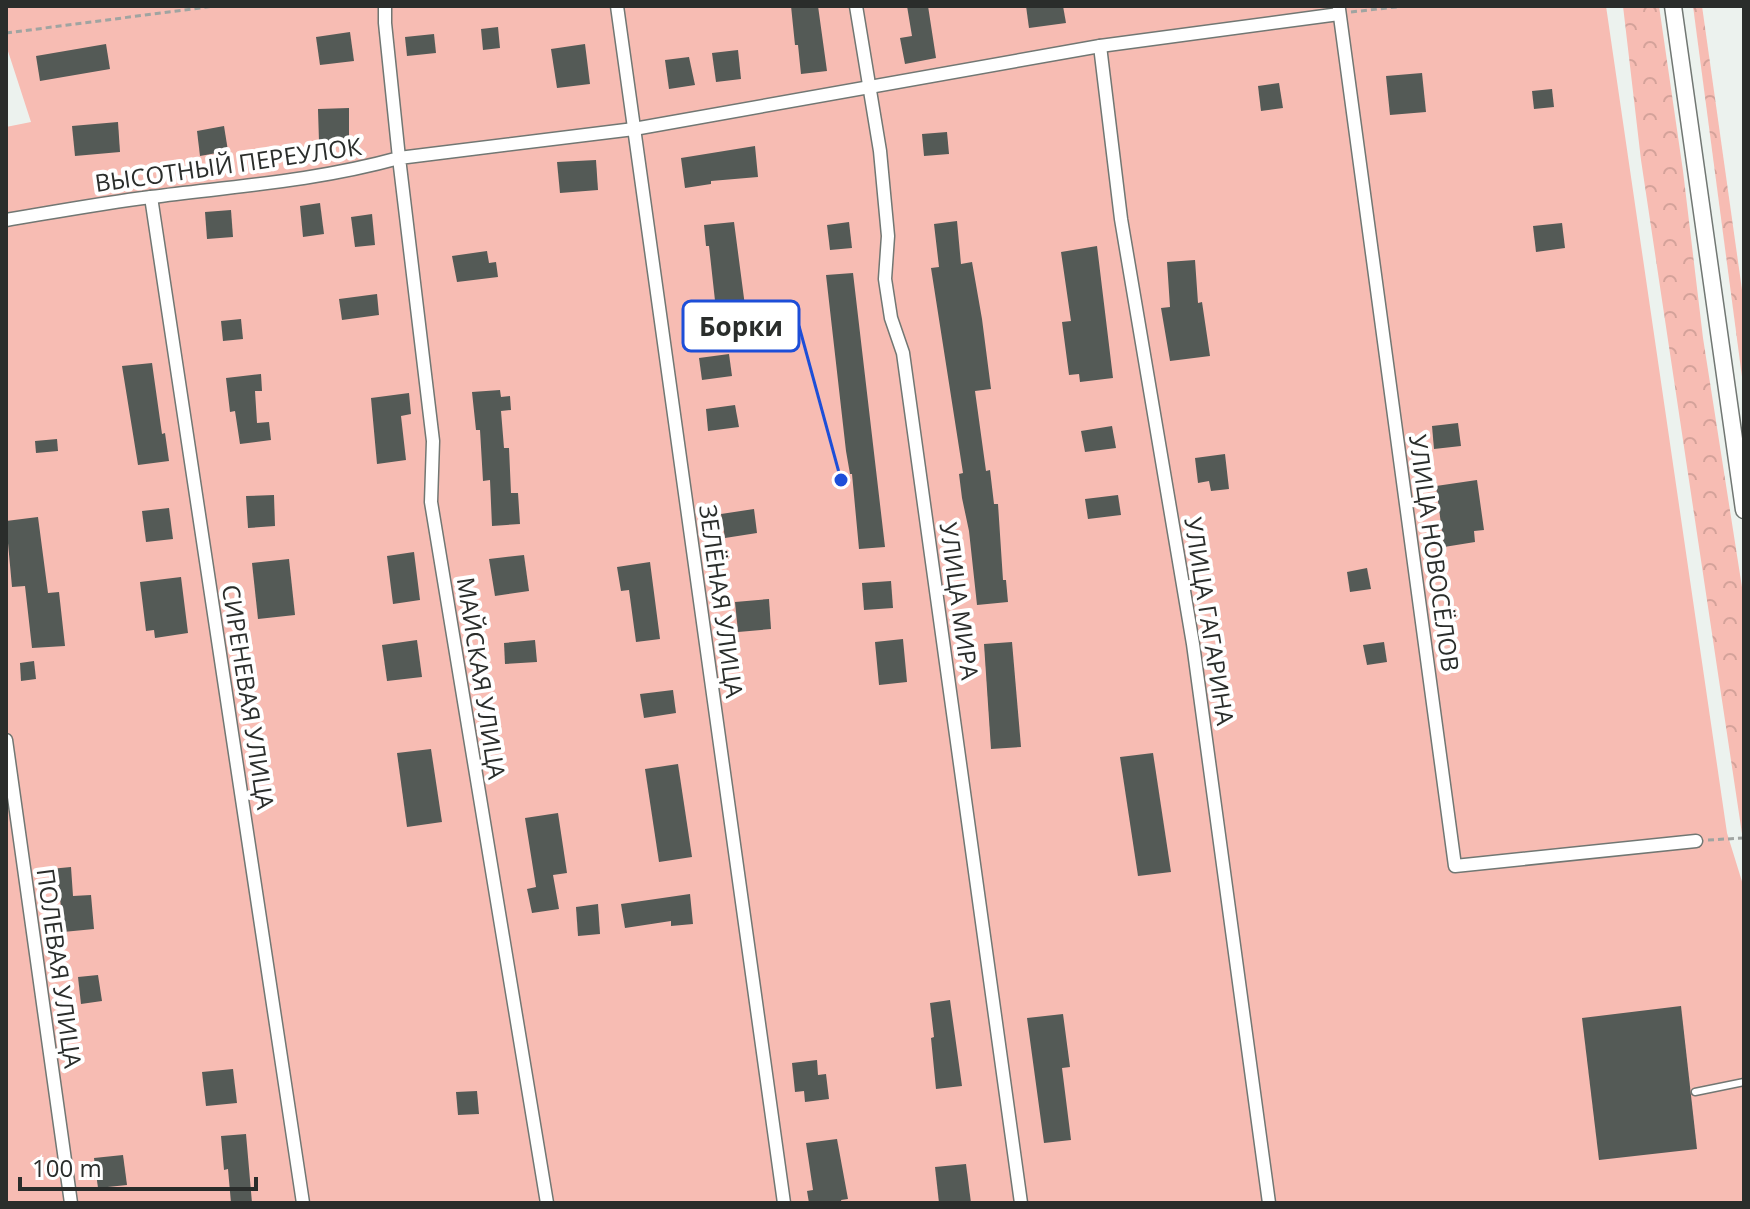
<svg xmlns="http://www.w3.org/2000/svg" width="1750" height="1209" font-family="'Open Sans',sans-serif">
<style>
.forest{fill:url(#forest-crowns)}
.garden{fill:#f7bcb3}
.building{fill:#545a56}
.lines{fill:none;stroke-linecap:round;stroke-linejoin:round}
.service-casing{stroke:#717773;stroke-width:9}
.minor-casing{stroke:#717773;stroke-width:15}
.tertiary-casing{stroke:#717773;stroke-width:19}
.path{stroke:#a0a4a1;stroke-width:3;stroke-dasharray:6 4;stroke-linecap:butt}
.service{stroke:#fff;stroke-width:6}
.minor{stroke:#fff;stroke-width:12}
.tertiary{stroke:#fff;stroke-width:16}
.labels{text-anchor:middle;dominant-baseline:central;stroke-width:8;stroke-linejoin:round;paint-order:stroke}
.street-label{font-size:24px;fill:#2a2d2b;stroke:#fff}
.leader{fill:none;stroke:#1d4ed8;stroke-width:3}
.callout-dot{fill:#1d4ed8;stroke:#fff;stroke-width:3}
.callout{fill:#fff;stroke:#1d4ed8;stroke-width:3}
.callout-label{font-size:26px;text-anchor:middle;font-weight:bold;fill:#2a2d2b}
</style>
<defs>
<pattern id="forest-crowns" width="20" height="18" patternUnits="userSpaceOnUse" patternTransform="scale(2)"><rect width="20" height="18" fill="#f7bcb3"/><path d="M2 6a3 3 0 1 1 6 0M12 15a3 3 0 1 1 6 0" fill="none" stroke="#d4a29a"/></pattern>
</defs>
<rect width="100%" height="100%" fill="#ecf2ee"/>
<!-- forest -->
<g class="forest">
<polygon points="1623,6 1659,6 1683,171 1703,338 1744,600 1744,847 1641,160"/>
<polygon points="1693,6 1702,6 1744,304 1744,392"/>
</g>
<!-- garden -->
<polygon class="garden" points="6,6 1606,6 1727,833 1744,888 1744,1203 6,1203 6,127 31,122 6,45"/>
<!-- building -->
<g class="building">
<polygon points="791,6 818,6 827,71 801,74 798,45 795,45"/>
<polygon points="907,6 928,6 936,58 905,64 900,38 912,36"/>
<polygon points="1026,6 1063,6 1066,23 1029,28"/>
<polygon points="498,27 500,48 483,50 481,29"/>
<polygon points="350,32 354,61 320,65 316,37"/>
<polygon points="434,34 436,53 407,56 405,37"/>
<polygon points="106,44 110,69 40,81 36,56"/>
<polygon points="585,44 590,84 557,88 551,49"/>
<polygon points="738,50 741,79 716,82 712,53"/>
<polygon points="689,57 695,85 669,89 665,60"/>
<polygon points="1422,73 1426,112 1390,115 1386,76"/>
<polygon points="1279,83 1283,108 1261,111 1258,86"/>
<polygon points="1552,89 1554,107 1534,109 1532,91"/>
<polygon points="349,108 349,141 319,142 318,109"/>
<polygon points="118,122 120,152 75,156 72,126"/>
<polygon points="224,126 228,151 200,156 197,131"/>
<polygon points="947,132 949,154 924,156 922,134"/>
<polygon points="755,146 758,177 711,181 711,184 685,188 681,158"/>
<polygon points="596,160 598,190 560,193 557,162"/>
<polygon points="320,203 324,234 303,237 300,206"/>
<polygon points="231,210 233,237 207,239 205,212"/>
<polygon points="372,214 375,245 355,247 351,217"/>
<polygon points="957,221 961,264 972,262 982,319 991,389 975,391 986,471 990,470 994,504 998,504 1003,580 1006,580 1008,602 977,605 969,531 962,498 959,474 963,473 931,268 939,267 934,224"/>
<polygon points="734,222 750,344 720,346 709,246 706,246 704,225"/>
<polygon points="849,222 852,248 830,250 827,225"/>
<polygon points="1562,223 1565,248 1536,252 1533,226"/>
<polygon points="1097,246 1113,378 1080,382 1079,374 1069,375 1062,322 1071,321 1061,252"/>
<polygon points="487,251 489,263 496,262 498,277 457,282 452,256"/>
<polygon points="1195,260 1198,303 1202,302 1210,356 1170,361 1161,308 1170,307 1167,262"/>
<polygon points="853,273 885,547 859,549 852,474 850,474 846,451 826,275"/>
<polygon points="377,294 379,315 342,320 339,299"/>
<polygon points="241,319 243,339 223,341 221,321"/>
<polygon points="729,354 732,376 702,380 699,358"/>
<polygon points="152,363 162,434 165,433 169,461 138,465 122,366"/>
<polygon points="261,374 262,391 255,391 257,423 269,422 271,440 240,444 235,411 230,412 226,378"/>
<polygon points="500,390 501,397 510,396 511,410 501,411 504,448 509,448 511,493 518,493 520,524 492,526 490,480 483,481 480,430 476,430 472,392"/>
<polygon points="409,393 411,414 401,416 406,460 377,464 371,398"/>
<polygon points="735,405 739,427 708,431 706,409"/>
<polygon points="1458,423 1461,446 1434,449 1432,426"/>
<polygon points="1112,426 1116,448 1085,452 1081,431"/>
<polygon points="57,439 58,451 36,453 35,441"/>
<polygon points="1225,454 1229,489 1211,491 1209,481 1198,483 1195,458"/>
<polygon points="1477,480 1484,530 1474,531 1475,542 1444,547 1436,486"/>
<polygon points="274,495 275,526 248,528 246,496"/>
<polygon points="1118,495 1121,515 1088,519 1085,499"/>
<polygon points="169,508 173,539 146,542 142,511"/>
<polygon points="754,509 757,533 725,538 721,514"/>
<polygon points="38,517 48,593 59,592 65,646 32,648 25,586 12,587 6,521"/>
<polygon points="414,552 420,600 393,604 387,556"/>
<polygon points="524,555 529,591 495,596 489,559"/>
<polygon points="289,559 295,615 258,619 252,563"/>
<polygon points="650,562 660,639 636,642 629,590 621,591 617,567"/>
<polygon points="1367,568 1371,589 1350,592 1347,572"/>
<polygon points="181,577 188,633 155,638 154,630 146,631 140,582"/>
<polygon points="891,581 893,608 864,610 862,583"/>
<polygon points="769,599 771,629 738,632 735,602"/>
<polygon points="903,639 907,682 879,685 875,642"/>
<polygon points="417,640 422,677 387,681 382,645"/>
<polygon points="535,640 537,662 505,664 504,643"/>
<polygon points="1012,642 1021,747 991,749 984,644"/>
<polygon points="1384,642 1387,662 1367,665 1363,645"/>
<polygon points="34,661 36,679 21,681 20,663"/>
<polygon points="673,690 676,713 644,718 640,694"/>
<polygon points="431,749 442,822 407,827 397,753"/>
<polygon points="1153,753 1171,872 1138,876 1120,757"/>
<polygon points="678,764 692,857 659,862 645,769"/>
<polygon points="558,813 567,873 553,875 559,909 532,913 527,889 536,887 525,818"/>
<polygon points="71,867 73,896 91,895 94,929 63,932 59,886 52,886 50,869"/>
<polygon points="690,894 693,924 671,926 671,921 625,928 621,904"/>
<polygon points="598,904 600,934 578,936 576,907"/>
<polygon points="98,975 102,1001 81,1004 78,977"/>
<polygon points="950,1000 962,1086 936,1089 931,1038 934,1037 930,1003"/>
<polygon points="1681,1006 1697,1149 1599,1160 1582,1018"/>
<polygon points="1063,1014 1070,1067 1062,1068 1071,1140 1044,1143 1027,1018"/>
<polygon points="817,1060 818,1075 826,1074 829,1099 805,1102 804,1091 795,1092 792,1063"/>
<polygon points="233,1069 237,1103 206,1106 202,1072"/>
<polygon points="477,1091 479,1114 458,1115 456,1092"/>
<polygon points="246,1134 252,1203 231,1203 228,1169 224,1170 221,1136"/>
<polygon points="837,1139 848,1199 841,1200 842,1203 809,1203 807,1191 813,1190 806,1143"/>
<polygon points="123,1155 127,1185 98,1188 94,1158"/>
<polygon points="966,1164 971,1203 939,1203 935,1167"/>
</g>
<g class="lines">
<!-- service casing -->
<g class="service-casing">
<polyline id="service" points="1695,1092 1744,1082"/>
</g>
<!-- minor casing -->
<g class="minor-casing">
<g id="minor">
<polyline points="617,6 784,1203"/>
<polyline points="856,6 880,151 888,236 885,279 891,318 903,353 1021,1203"/>
<polyline points="1339,9 1455,866 1696,841"/>
<polyline points="1100,46 1121,219 1193,644 1269,1203"/>
<polyline points="151,197 303,1203"/>
<path d="M6 220C54 212 103 203 151 197 236 186 316 181 399 158L385 23V6"/>
<polyline points="6,740 71,1203"/>
<polyline points="547,1203 431,502 433,441 399,158 634,129 1100,46 1339,14"/>
</g>
</g>
<!-- tertiary casing -->
<g class="tertiary-casing">
<polyline id="tertiary" points="1673,6 1744,510"/>
</g>
<!-- path -->
<g class="path">
<polyline points="1351,12 1405,6"/>
<polyline points="6,33 215,6"/>
<polyline points="1708,840 1744,838"/>
</g>
<!-- service -->
<use href="#service" class="service"/>
<!-- minor -->
<use href="#minor" class="minor"/>
<!-- tertiary -->
<use href="#tertiary" class="tertiary"/>
</g>
<g class="labels">
<!-- street labels -->
<g class="street-label">
<text transform="translate(228 164) rotate(-8)">ВЫСОТНЫЙ ПЕРЕУЛОК</text>
<text transform="translate(1435 553) rotate(82)">УЛИЦА НОВОСЁЛОВ</text>
<text transform="translate(722 601) rotate(82)">ЗЕЛЁНАЯ УЛИЦА</text>
<text transform="translate(960 601) rotate(82)">УЛИЦА МИРА</text>
<text transform="translate(1210 621) rotate(81)">УЛИЦА ГАГАРИНА</text>
<text transform="translate(482 678) rotate(81)">МАЙСКАЯ УЛИЦА</text>
<text transform="translate(249 697) rotate(81)">СИРЕНЕВАЯ УЛИЦА</text>
<text transform="translate(60 968) rotate(82)">ПОЛЕВАЯ УЛИЦА</text>
</g>
</g>
<!-- callouts -->
<path class="leader" d="M841 480L799 326"/>
<circle class="callout-dot" cx="841" cy="480" r="8"/>
<rect class="callout" x="683" y="301" width="116" height="50" rx="8"/>
<g class="callout-label">
<text x="741" y="336">Борки</text>
</g>
<!-- border -->
<rect width="1750" height="1209" fill="none" stroke="#2a2d2b" stroke-width="16"/>
<!-- scale -->
<path d="M20 1177v12h236v-12" fill="none" stroke="#2a2d2b" stroke-width="4"/>
<text x="32" y="1177" font-size="24" fill="#2a2d2b" stroke="#ffffff" stroke-width="6" paint-order="stroke">100 m</text>
</svg>
